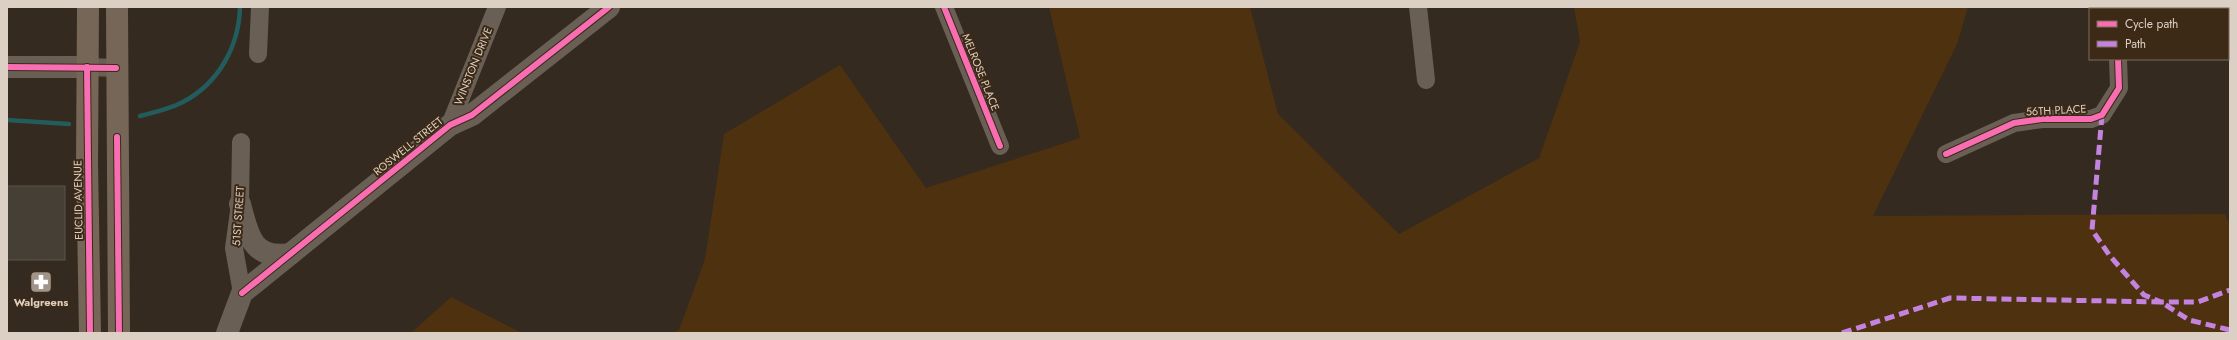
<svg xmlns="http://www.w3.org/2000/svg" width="2237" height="340" font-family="Jost,sans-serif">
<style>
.green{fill:#4e310f}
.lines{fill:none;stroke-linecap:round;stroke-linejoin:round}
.stream{stroke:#225c5c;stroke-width:4.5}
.building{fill:#463f36;stroke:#5c534a}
.minor{stroke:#6a5f54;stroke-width:18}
.tertiary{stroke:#6a5f54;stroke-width:22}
.primary{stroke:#756657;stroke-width:22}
.quiet{stroke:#c483df;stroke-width:5;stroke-dasharray:10 5;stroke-linecap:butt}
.cycleway-casing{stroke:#3c2a17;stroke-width:8}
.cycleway{stroke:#f96db3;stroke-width:6}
.labels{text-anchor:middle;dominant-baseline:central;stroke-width:4;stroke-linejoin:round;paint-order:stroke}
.street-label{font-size:11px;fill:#dccfc4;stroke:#3c2a17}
.poi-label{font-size:11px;font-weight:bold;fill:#dccfc4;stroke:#3c2a17}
</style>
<rect width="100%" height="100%" fill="#342a1f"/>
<!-- green -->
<g class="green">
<polygon points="1049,7 1250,7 1278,114 1399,234 1539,158 1580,42 1574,7 1968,7 1957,44 1873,216 2225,214 2230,225 2230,333 671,333 679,330 705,259 724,134 840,65 926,188 1080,138"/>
<polygon points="451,297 522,333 411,333"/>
</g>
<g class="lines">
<!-- stream -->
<g class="stream">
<path d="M140 116C155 112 170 109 183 102 219 83 239 46 240 7"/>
<polyline points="7,120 69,124"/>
</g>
</g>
<!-- building -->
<rect class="building" x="7" y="186" width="58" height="74"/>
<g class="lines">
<!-- minor -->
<g class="minor">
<polyline points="944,7 1000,146"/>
<polyline points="1418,7 1426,80"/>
<polyline points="2115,7 2115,9"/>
<polyline points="258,54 260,7"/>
<polyline points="87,67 116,68"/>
<polyline points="450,125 497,7"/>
<polyline points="241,142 240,204 234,248 242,293"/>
<polyline points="1946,154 2014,123 2042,119 2091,119 2102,115 2119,88 2118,59"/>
</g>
<!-- tertiary -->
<g class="tertiary">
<polyline points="7,67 87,67"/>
<path d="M240 204C248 235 252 260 290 254"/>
<polyline points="227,333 242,293 450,125 472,115 609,7"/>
</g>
<!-- primary -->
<g class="primary">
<polyline points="88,7 87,164 90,333"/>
<polyline points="117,7 119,333"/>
</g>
<!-- quiet -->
<g class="quiet">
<polyline points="2102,115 2092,230 2110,256 2144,295 2161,302 2198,302 2230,290"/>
<polyline points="1842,333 1950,298 2161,302 2189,320 2230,330"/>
</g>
<!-- cycleway casing -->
<g class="cycleway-casing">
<g id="cycleway">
<polyline points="944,7 1000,146"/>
<polyline points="7,67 116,68"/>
<polyline points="87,67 90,333"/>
<polyline points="117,137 119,333"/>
<polyline points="1946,154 2014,123 2042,119 2091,119 2102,115 2119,88 2118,59"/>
<polyline points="242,293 450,125 472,115 609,7"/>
</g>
</g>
<!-- cycleway -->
<use href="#cycleway" class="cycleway"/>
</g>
<!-- icons -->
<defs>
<g id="pharmacy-square" transform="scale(1.15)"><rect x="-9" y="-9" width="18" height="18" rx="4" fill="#a1958a" stroke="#3c2a17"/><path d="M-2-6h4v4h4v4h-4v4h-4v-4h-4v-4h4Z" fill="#fff"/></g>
</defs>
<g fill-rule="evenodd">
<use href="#pharmacy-square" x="41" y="282"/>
</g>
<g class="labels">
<!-- street labels -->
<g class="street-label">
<text transform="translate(473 66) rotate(-68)">WINSTON DRIVE</text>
<text transform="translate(981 72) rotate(68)">MELROSE PLACE</text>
<text transform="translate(2056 110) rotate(-3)">56TH PLACE</text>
<text transform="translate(408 146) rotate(-39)">ROSWELL STREET</text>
<text transform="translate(78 200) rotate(-91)">EUCLID AVENUE</text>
<text transform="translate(238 216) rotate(-86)">51ST STREET</text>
</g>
<!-- poi labels -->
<g class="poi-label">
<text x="41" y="302">Walgreens</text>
</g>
</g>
<!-- border -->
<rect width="2237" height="340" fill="none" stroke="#dccfc4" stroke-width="16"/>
<!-- legend -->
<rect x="2089" y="8" width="140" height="52" fill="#3c2a17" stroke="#7c6c5c"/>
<rect x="2097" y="21" width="20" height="6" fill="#f96db3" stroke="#7c6c5c"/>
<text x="2125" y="28" font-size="12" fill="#dccfc4">Cycle path</text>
<rect x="2097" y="41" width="20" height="6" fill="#c483df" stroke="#7c6c5c"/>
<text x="2125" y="48" font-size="12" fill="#dccfc4">Path</text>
</svg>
